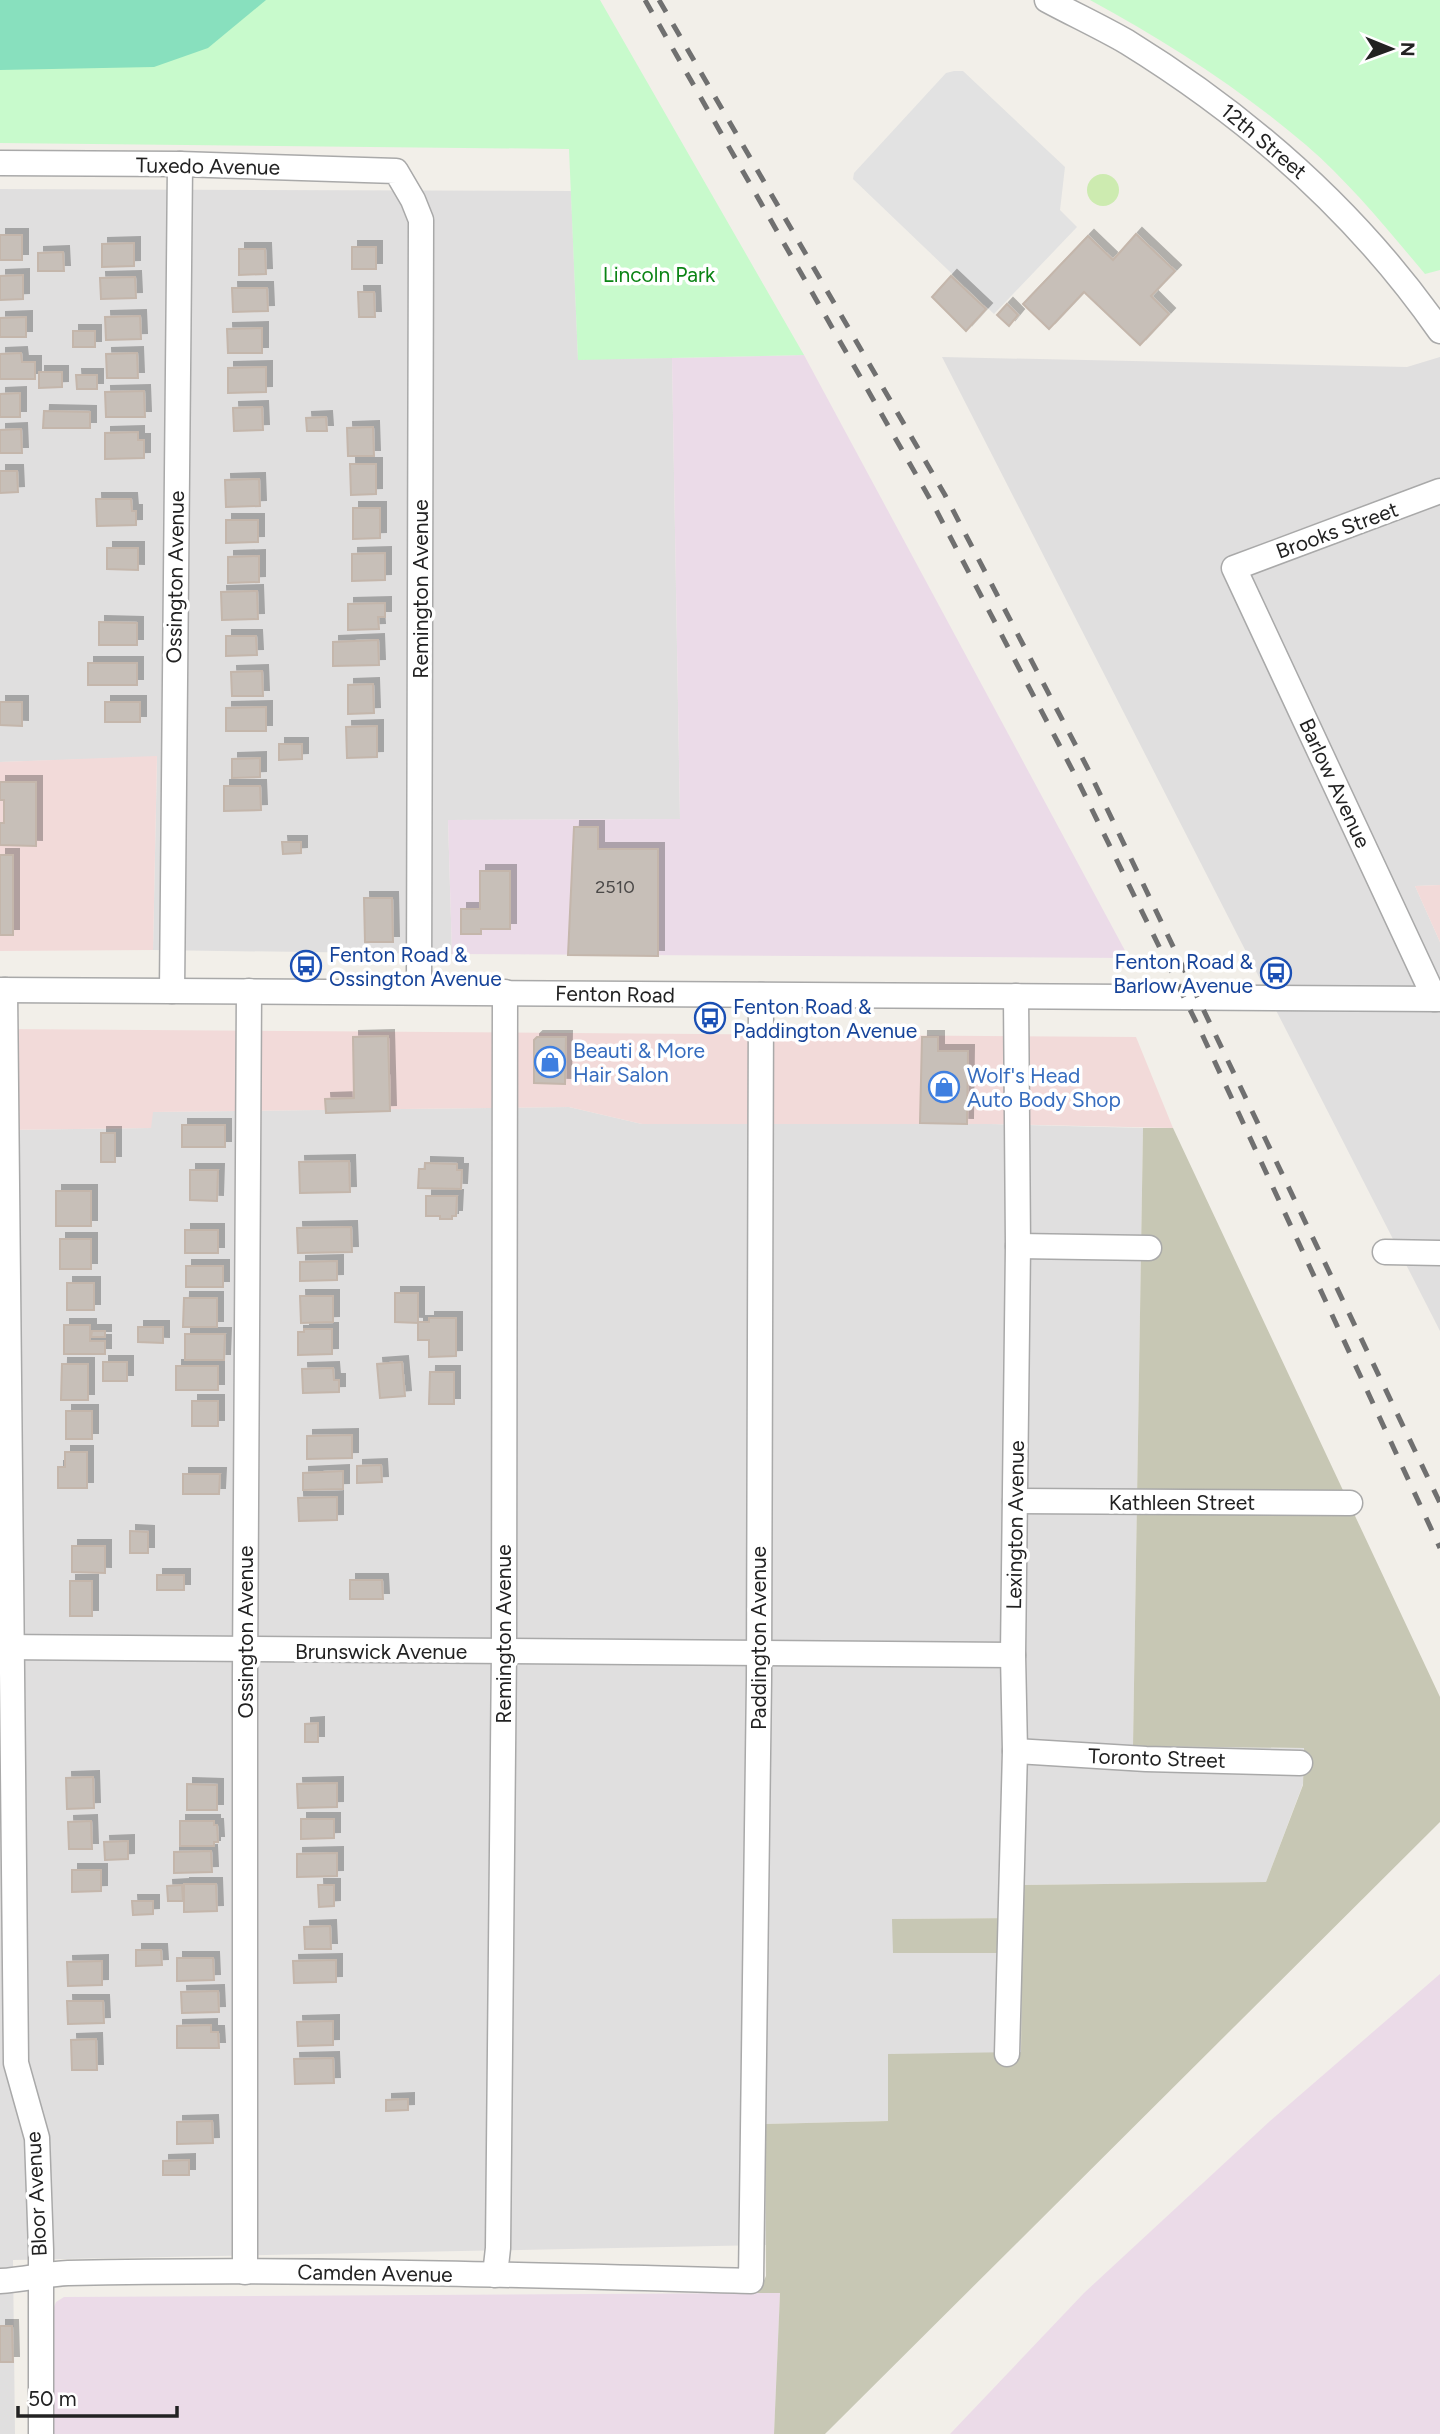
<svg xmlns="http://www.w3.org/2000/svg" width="1440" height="2434" font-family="Figtree,sans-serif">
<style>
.residential{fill:#e0dfdf}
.commercial{fill:#f2dad9}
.industrial{fill:#ebdbe8}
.construction{fill:#c7c7b4}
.grass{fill:#cdebb0}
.park{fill:#c8facc}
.pitch{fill:#88e0be}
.parking{fill:#e2e2e2}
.building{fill:#c7bfb8;stroke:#c4b6ab;stroke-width:2;filter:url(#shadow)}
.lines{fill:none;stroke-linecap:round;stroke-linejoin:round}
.minor-casing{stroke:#a9a9a9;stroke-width:27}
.minor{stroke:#fff;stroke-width:24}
.rail{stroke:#707070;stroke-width:5;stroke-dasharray:14 14;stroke-linecap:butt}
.labels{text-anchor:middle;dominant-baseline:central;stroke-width:7;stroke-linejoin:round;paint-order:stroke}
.number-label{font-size:18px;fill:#4b4948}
.street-label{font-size:21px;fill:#222;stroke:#fff}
.park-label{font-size:21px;fill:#0c8416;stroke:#fff}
.transit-label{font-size:21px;fill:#164399;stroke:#fff;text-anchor:start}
.shop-label{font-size:21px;fill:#366cbe;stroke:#fff;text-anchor:start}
</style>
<defs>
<filter id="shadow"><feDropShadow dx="6" dy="-6" stdDeviation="0" flood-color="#0004"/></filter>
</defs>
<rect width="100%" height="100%" fill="#f2efe9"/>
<!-- residential -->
<g class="residential">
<polygon points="0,189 571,191 578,359 672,358 680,819 448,820 452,954 153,950 157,757 0,762"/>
<polygon points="942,357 1407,367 1440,357 1440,885 1415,886 1440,942 1440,1331"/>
<polygon points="569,1107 642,1124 991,1124 1143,1128 1133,1745 1304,1748 1303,1784 1266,1882 1024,1885 1025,1918 893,1919 893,1953 1023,1952 1021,2053 889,2054 888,2121 765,2124 766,2245 13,2260 15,2434 0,2434 0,1130 150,1128 152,1112"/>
</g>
<!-- commercial -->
<g class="commercial">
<polygon points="157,756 153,950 0,951 0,762"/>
<polygon points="1440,885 1440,942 1415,886"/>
<polygon points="0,1029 1136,1037 1173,1128 991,1124 642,1124 569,1107 153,1112 151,1128 0,1130"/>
</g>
<!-- industrial -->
<g class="industrial">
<polygon points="804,355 1129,958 452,954 448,820 680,819 672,358"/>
<polygon points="1440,1974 1440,2434 950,2434 1084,2293 1270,2121"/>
<polygon points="780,2293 774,2434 50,2434 50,2317 56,2302 64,2297"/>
</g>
<!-- construction -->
<polygon class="construction" points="1143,1128 1173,1128 1440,1697 1440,1822 825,2434 774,2434 780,2293 752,2293 762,2285 766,2276 765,2124 888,2121 888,2054 1021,2052 1022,1953 893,1953 892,1919 1024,1918 1024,1885 1266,1882 1303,1785 1304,1748 1133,1746"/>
<!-- grass -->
<circle class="grass" cx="1103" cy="190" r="16"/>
<!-- park -->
<g class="park">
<polygon points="0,0 600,0 804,355 578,360 569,149 0,143"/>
<path d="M1090 0H1440V270L1425 274C1388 230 1350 183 1306 145 1239 88 1167 42 1090 0Z"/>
</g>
<!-- pitch -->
<polygon class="pitch" points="0,0 266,0 208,48 154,67 0,70"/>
<!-- parking -->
<polygon class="parking" points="954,71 963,71 1065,167 1060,210 1077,227 994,314 853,179 854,173 946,73"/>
<!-- building -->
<g class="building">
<polygon points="1136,234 1175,271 1151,296 1169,314 1140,345 1084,292 1049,329 1023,304 1088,236 1113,260"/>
<rect x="0" y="235" width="22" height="25"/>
<polygon points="134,243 134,266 102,267 102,244"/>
<rect x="352" y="247" width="24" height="22"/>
<polygon points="239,249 265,249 266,274 239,275"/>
<polygon points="63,252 64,271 38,271 38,253"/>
<polygon points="23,275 23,299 0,300 0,276"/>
<polygon points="951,276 986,309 966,331 932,297"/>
<polygon points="135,277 136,298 101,299 100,278"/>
<polygon points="232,288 267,288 268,311 233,312"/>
<polygon points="358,292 374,292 375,317 359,317"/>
<polygon points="1007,304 1018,315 1009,326 997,315"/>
<polygon points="140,316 141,339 106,340 105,317"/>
<polygon points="26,317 26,337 0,337 0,318"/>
<polygon points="262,328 262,353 228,353 227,329"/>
<rect x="73" y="331" width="22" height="16"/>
<polygon points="21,353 22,362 35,362 35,379 0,379 0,354"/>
<polygon points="137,353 138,378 107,378 106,354"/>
<polygon points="266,367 266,392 228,393 228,368"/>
<polygon points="39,372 62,372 62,387 39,388"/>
<polygon points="76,375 97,375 97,389 77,389"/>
<polygon points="144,391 145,417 106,417 105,392"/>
<polygon points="20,393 20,417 0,417 0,394"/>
<polygon points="262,407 263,430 234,431 233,408"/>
<polygon points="44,411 90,412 90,428 43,428"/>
<polygon points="326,417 327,431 307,431 306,418"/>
<polygon points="373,427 374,456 348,456 347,428"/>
<polygon points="21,429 22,453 0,453 0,430"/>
<polygon points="138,432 138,440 144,440 144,458 105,459 105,433"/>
<polygon points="350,464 376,464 376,494 351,495"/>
<polygon points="0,471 17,471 18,492 0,493"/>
<polygon points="259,479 260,506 226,507 225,480"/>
<polygon points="96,499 131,499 132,511 136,511 136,525 97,526"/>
<polygon points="353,508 380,508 380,538 353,539"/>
<polygon points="226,520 258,520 258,542 226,543"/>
<polygon points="107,548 138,548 138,570 107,569"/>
<polygon points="385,553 385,580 352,581 352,554"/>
<polygon points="259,556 259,582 228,583 228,557"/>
<polygon points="257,591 258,619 222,620 221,592"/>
<polygon points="385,603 385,617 378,617 379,629 348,630 348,604"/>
<polygon points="99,622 137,623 137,645 99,645"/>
<polygon points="226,636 256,636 257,655 226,656"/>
<polygon points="378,640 379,665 333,666 333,642"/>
<rect x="88" y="663" width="49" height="22"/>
<polygon points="262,671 263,696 232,696 231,672"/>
<polygon points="373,684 374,713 348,714 348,685"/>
<polygon points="0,702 22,702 22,726 0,725"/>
<rect x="105" y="702" width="35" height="20"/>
<polygon points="266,707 266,731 226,731 226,708"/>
<polygon points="377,726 377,757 347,758 346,727"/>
<polygon points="279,744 302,744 302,759 279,760"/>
<polygon points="260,758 260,777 232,778 232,759"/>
<polygon points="0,782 36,782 36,846 0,845 0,823 4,823 4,800 0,800"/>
<polygon points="224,786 260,786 261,810 224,811"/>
<polygon points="574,827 598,827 598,849 658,849 658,956 568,955"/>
<polygon points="282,842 301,842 301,853 283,854"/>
<rect x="0" y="855" width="13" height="80"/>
<polygon points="480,871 510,871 510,929 481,929 481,934 461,934 461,909 480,909"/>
<polygon points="364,898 392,898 393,942 365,942"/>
<polygon points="388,1036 390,1111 326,1113 325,1099 354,1098 353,1037"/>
<polygon points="537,1037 566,1037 565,1084 534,1083 534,1040"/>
<polygon points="922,1037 938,1037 938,1051 968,1051 967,1124 920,1123"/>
<rect x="182" y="1125" width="43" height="22"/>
<rect x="101" y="1133" width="14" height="29"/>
<polygon points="349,1161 350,1192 300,1193 299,1162"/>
<polygon points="425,1163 457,1164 457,1170 462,1170 461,1189 418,1188 419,1169 425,1169"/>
<polygon points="190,1170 218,1170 217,1201 190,1200"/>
<rect x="56" y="1191" width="35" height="35"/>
<polygon points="426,1196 457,1196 456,1216 452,1216 452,1219 440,1219 440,1216 426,1216"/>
<polygon points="351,1227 352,1252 298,1253 297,1228"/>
<rect x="185" y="1230" width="33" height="23"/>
<rect x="60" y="1239" width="31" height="30"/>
<polygon points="337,1261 337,1280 300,1281 300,1262"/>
<rect x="186" y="1266" width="37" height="21"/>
<rect x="67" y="1283" width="27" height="27"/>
<polygon points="395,1293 418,1293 418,1323 395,1322"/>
<polygon points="300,1296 333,1296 333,1322 301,1323"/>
<polygon points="184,1298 217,1298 217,1327 183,1327"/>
<polygon points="429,1318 456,1318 456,1356 429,1357 429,1340 418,1340 418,1322 429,1322"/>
<polygon points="64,1325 90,1325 90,1341 105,1341 105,1354 64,1354"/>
<polygon points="138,1327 163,1327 163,1343 138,1342"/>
<polygon points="304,1329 332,1329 332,1354 298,1355 298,1332 304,1332"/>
<polygon points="92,1331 105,1331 105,1337 91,1337"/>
<polygon points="185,1334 225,1334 224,1360 185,1360"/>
<rect x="103" y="1362" width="24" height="19"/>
<polygon points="402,1362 405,1396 380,1398 377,1364"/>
<polygon points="62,1364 88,1364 88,1400 61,1400"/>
<rect x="176" y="1366" width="42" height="24"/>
<polygon points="333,1368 334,1380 339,1380 339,1392 303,1393 302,1369"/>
<polygon points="430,1372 454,1372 454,1404 429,1404"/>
<rect x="192" y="1401" width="26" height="25"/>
<rect x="66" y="1411" width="26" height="28"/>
<polygon points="352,1435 352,1458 307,1459 307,1436"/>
<polygon points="65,1452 87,1452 87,1488 58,1488 58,1467 65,1467"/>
<polygon points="381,1465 382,1482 357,1483 357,1466"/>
<polygon points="343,1471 343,1489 303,1490 303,1473"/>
<polygon points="183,1474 220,1474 219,1494 183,1494"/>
<polygon points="337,1497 337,1520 299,1521 298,1498"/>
<polygon points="130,1531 148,1532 148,1553 130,1553"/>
<polygon points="72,1546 105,1546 105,1573 72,1572"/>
<rect x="157" y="1575" width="27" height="15"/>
<polygon points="350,1580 382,1580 383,1599 350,1599"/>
<rect x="70" y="1581" width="22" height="35"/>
<polygon points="318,1723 318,1742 305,1742 305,1724"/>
<polygon points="93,1777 94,1808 67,1809 66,1778"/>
<polygon points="337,1783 337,1807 298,1808 297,1784"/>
<polygon points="187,1784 217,1785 217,1810 187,1810"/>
<polygon points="301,1819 334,1819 334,1838 301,1839"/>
<polygon points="91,1821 92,1849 69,1849 68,1822"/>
<polygon points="180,1821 214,1821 214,1825 217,1825 218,1842 214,1842 214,1846 180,1846"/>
<polygon points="128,1841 128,1859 105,1860 104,1842"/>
<polygon points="211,1851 212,1872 174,1873 174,1852"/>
<polygon points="337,1853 337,1876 297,1877 297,1854"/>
<polygon points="72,1870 101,1870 101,1891 72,1892"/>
<polygon points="184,1884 216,1884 217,1911 184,1912"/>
<polygon points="182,1885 183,1901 168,1901 167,1886"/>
<polygon points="318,1885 334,1885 334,1906 319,1907"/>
<polygon points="132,1901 153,1901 153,1914 133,1915"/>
<polygon points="330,1926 331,1949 305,1949 304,1927"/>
<polygon points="136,1950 161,1950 162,1965 136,1966"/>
<polygon points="177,1958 213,1958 214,1980 177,1981"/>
<polygon points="336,1960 336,1982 294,1983 293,1961"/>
<polygon points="102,1961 102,1985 68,1986 67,1962"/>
<polygon points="218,1991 219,2012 182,2013 181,1992"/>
<polygon points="67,2001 103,2001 104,2023 68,2024"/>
<polygon points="333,2021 333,2045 298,2046 297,2022"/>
<polygon points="211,2025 211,2032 218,2032 219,2048 177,2048 177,2026"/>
<polygon points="96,2039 97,2070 72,2070 71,2040"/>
<polygon points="333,2058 334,2083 295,2084 294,2059"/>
<polygon points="408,2099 408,2110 386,2111 386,2100"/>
<polygon points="212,2121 213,2143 177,2144 177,2122"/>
<polygon points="189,2160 189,2175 163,2175 163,2161"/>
<polygon points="0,2326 12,2326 13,2362 0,2362"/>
</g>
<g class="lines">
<!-- minor casing -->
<g class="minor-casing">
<g id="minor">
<path d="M1047 0C1073 14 1101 27 1127 42 1250 118 1357 212 1440 331"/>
<polyline points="0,163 180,164 396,171 413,200 421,220 419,992"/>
<polyline points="0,990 1440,999"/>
<polyline points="5,990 16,2063 37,2138 41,2250 41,2434"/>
<polyline points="172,991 180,164"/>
<polyline points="1435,999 1234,568 1440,491"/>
<polyline points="1018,1246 1149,1248"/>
<polyline points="1385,1252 1440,1253"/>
<polyline points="1015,1501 1350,1503"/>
<polyline points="0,1647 1013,1655"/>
<polyline points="1015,1751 1146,1759 1300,1763"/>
<polyline points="1007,2054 1015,1751 1013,1655 1018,1246 1016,996"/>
<polyline points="245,2272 245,1676 249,991"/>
<polyline points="495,2275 498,2248 504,1651 505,992"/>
<path d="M0 2281C23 2280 45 2274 68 2273 296 2268 523 2275 751 2281L759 1679 761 995"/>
</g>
</g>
<!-- minor -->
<use href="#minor" class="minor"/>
<!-- rail -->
<g class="rail">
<polyline points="645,0 934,506 1075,775 1201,1032 1440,1548"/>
<polyline points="659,0 945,495 1087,767 1440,1503"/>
</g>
</g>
<!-- icons -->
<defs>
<g id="bus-ring" transform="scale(1.575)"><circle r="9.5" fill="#fff" stroke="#1a4fb4" stroke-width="1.5"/><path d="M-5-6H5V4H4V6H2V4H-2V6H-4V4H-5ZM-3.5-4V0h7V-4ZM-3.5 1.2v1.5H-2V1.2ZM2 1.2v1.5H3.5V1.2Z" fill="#1a4fb4"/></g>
<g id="shop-ring" transform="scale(1.575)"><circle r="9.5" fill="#fff" stroke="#3f7fe0" stroke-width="1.5"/><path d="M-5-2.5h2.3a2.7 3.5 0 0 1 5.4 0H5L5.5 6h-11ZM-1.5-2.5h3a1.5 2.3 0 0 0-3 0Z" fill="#3f7fe0"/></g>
</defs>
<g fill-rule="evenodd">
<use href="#bus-ring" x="306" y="966"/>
<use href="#bus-ring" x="1276" y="973"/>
<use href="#bus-ring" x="710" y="1018"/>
<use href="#shop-ring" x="550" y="1062"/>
<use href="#shop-ring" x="944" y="1087"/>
</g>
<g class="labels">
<!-- number labels -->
<g class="number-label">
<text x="615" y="887">2510</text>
</g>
<!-- street labels -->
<g class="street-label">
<text transform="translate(1264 141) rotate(40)">12th Street</text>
<text transform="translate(208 166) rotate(1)">Tuxedo Avenue</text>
<text transform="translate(1337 530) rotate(-20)">Brooks Street</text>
<text transform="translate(175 577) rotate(-89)">Ossington Avenue</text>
<text transform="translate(420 589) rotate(-90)">Remington Avenue</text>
<text transform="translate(1335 783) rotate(65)">Barlow Avenue</text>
<text transform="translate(615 994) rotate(1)">Fenton Road</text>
<text x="1182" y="1502">Kathleen Street</text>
<text transform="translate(1015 1525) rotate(-89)">Lexington Avenue</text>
<text transform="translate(245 1632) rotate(-90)">Ossington Avenue</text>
<text transform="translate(503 1634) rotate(-90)">Remington Avenue</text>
<text transform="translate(758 1638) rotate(-90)">Paddington Avenue</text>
<text x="381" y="1651">Brunswick Avenue</text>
<text transform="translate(1157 1758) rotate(2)">Toronto Street</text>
<text transform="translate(36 2194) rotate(-93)">Bloor Avenue</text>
<text transform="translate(375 2273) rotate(1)">Camden Avenue</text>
</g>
<!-- park labels -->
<g class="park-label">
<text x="659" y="274">Lincoln Park</text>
</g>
<!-- transit labels -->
<g class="transit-label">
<text x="329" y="954">Fenton Road &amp;<tspan x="329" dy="24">Ossington Avenue</tspan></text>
<text x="1253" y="961" text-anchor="end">Fenton Road &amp;<tspan x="1253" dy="24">Barlow Avenue</tspan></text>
<text x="733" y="1006">Fenton Road &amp;<tspan x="733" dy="24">Paddington Avenue</tspan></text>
</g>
<!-- shop labels -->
<g class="shop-label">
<text x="573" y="1050">Beauti &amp; More<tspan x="573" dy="24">Hair Salon</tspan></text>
<text x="967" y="1075">Wolf's Head<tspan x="967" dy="24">Auto Body Shop</tspan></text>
</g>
</g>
<!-- north arrow -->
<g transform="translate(1391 49) rotate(91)" stroke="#ffffff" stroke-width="5" paint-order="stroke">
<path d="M0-5L12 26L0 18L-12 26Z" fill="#222222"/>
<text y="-10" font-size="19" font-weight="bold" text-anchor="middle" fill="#222222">N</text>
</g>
<!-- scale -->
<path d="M18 2406v10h159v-10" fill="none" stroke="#222222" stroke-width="3.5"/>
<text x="28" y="2406" font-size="21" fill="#222222" stroke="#ffffff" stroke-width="5" paint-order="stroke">50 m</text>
</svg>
